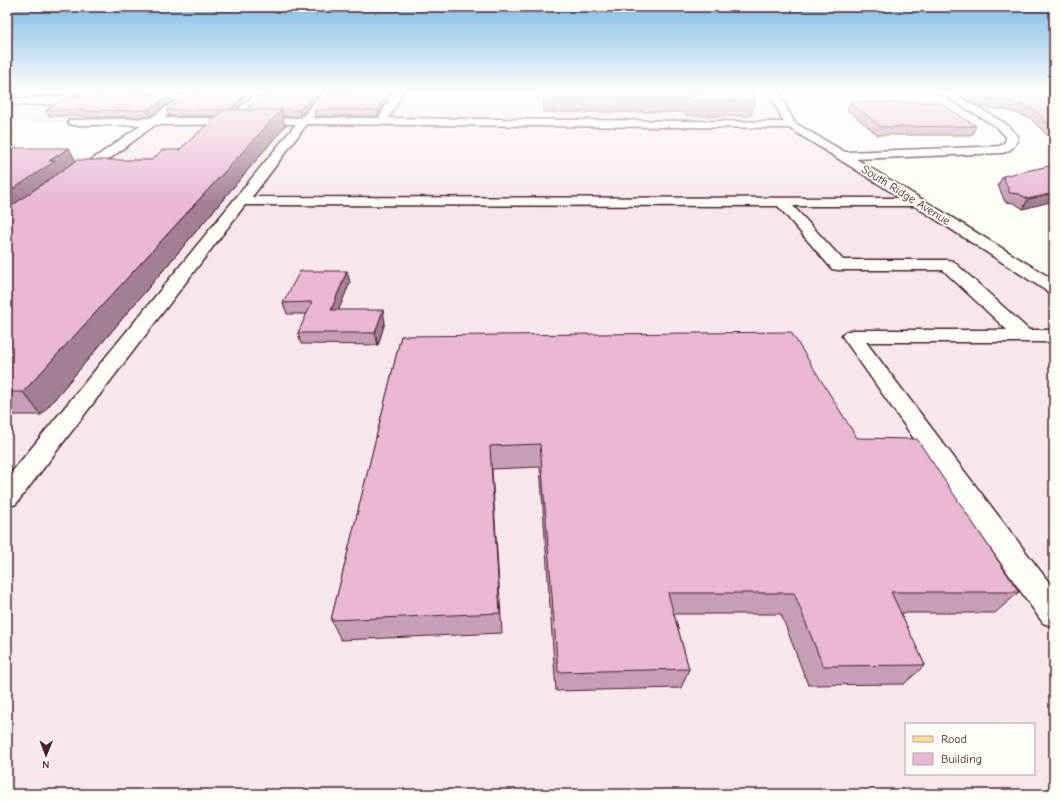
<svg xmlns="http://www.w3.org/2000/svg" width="1061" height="801" font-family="'Comic Neue',sans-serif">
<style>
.built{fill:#f7e7ec;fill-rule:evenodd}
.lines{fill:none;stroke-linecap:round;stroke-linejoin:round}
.minor-casing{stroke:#4a1f2b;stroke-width:3}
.major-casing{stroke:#4a1f2b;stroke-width:3}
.minor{fill:#fdfcf7;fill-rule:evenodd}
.major{fill:#fdde96;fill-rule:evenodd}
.wall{fill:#c89db6;stroke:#4a1f2b}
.shaded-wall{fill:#a37f94;stroke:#4a1f2b}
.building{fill:#e9b6d4;stroke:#4a1f2b}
.labels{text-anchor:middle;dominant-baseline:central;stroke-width:4;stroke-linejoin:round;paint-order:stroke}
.far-street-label{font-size:12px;fill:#4a1f2b;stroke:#fdfcf7}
</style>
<rect width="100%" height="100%" fill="#fdfcf7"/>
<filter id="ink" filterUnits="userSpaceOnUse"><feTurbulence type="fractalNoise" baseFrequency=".025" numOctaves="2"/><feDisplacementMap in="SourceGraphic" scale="8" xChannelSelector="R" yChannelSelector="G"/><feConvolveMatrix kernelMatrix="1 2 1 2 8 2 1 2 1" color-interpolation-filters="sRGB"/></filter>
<g filter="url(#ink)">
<!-- built -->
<g class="built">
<polygon points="7,90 37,90 33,92 66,90 198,90 180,102 107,102 73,122 7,122 7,105 31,93 7,95"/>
<path d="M399 90H778L776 97 791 125 1054 288V794H7V229L152 122H382ZM906 724H1034V774H906Z"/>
</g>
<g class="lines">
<!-- minor casing -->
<g class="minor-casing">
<g id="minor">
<path d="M101 90H113C100 105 33 105 13 105L8 102 13 99 77 96Z"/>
<path d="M146 90H156V94H179L183 96 192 90H203L164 118H301L326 90H336L312 118H379L394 90H404L389 118 784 122 771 97 773 90H783L781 97 795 123 845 152 979 147 1000 146 1005 142 1006 137 997 127 938 92 936 90H947L1005 123 1018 136C1017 145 1012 150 1003 153L856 159 1054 280V293L1048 292 915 206H793L843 260H947L953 261 1029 330H1054V342H866L1054 589V627L1043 623 842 336 845 332 852 330H1007L943 270H838L832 269 778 206 245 205 16 504 7 507V478L296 124 155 125 80 181H70L68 178 70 175 141 125H73L69 124 68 122 69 120 150 118 177 100 150 99 145 94ZM307 124 789 128 901 198 252 197Z"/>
</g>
</g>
<!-- major casing -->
<g class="major-casing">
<polygon id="major" points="35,90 71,90 66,93 7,98 7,92"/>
</g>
<!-- minor -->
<use href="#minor" class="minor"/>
<!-- major -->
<use href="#major" class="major"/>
</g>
<!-- wall -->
<g class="wall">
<polygon points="105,90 145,90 144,92 147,94 172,101 150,117 83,117 82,116 49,116 46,110"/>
<polygon points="156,90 190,90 186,92 158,92"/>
<polygon points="260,90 237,110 245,110 324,90 300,116 283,116 285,126 41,415 7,415 7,148 76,161 152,160 179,150 217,116 169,116 166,110"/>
<polygon points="392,90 378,116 315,116 314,110"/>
<polygon points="543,90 752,90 751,96 755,101 751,116 687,116 684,112 544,112"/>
<polygon points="950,90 1054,90 1054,141 1053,141 1030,118 1006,110 978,106"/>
<polygon points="850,102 976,126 972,135 878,135 847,110"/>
<polygon points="1054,165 1023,209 1014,203 1005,202 998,185 1003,176"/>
<polygon points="350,282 338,310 385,322 378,345 301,344 298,333 307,314 287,314 283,303"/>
<polygon points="401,336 857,438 1019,592 995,613 900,613 925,665 904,684 808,685 781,614 674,614 689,669 681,688 556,691 540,467 492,469 502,633 341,640 331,620"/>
</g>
<!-- shaded-wall -->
<g class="shaded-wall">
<polygon points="185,90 190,90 186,92"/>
<polygon points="252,90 260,90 229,116 227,110"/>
<polygon points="318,90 324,90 300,116 299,110"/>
<polygon points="389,90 392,90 378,116 377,110"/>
<polygon points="170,96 172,101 150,117 147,110"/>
<polygon points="281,110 285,126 41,415 23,392"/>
<polygon points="69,148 78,165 7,220 7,193 49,161"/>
<polygon points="1054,193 1054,201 1023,209 1028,199"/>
<polygon points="347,271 350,282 334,322 331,310"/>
<polygon points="383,310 385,322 378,345 375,333"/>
</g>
<!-- building -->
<g class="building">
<polygon points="105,90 142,90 147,94 170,96 147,110 80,111 83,110 46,110 66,98 92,94"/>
<polygon points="196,90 252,90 228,110 166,110"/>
<polygon points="267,90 318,90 299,110 245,110"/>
<polygon points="332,90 389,90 377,110 314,110"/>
<polygon points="544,90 745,90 755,101 690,101 687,96 544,96"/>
<polygon points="966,90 1054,90 1054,129 1034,109 1011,102 982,98"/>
<polygon points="850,102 939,102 976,126 881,127"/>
<polygon points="224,110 281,110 23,392 7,392 7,209 77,160 152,160 162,150 179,150"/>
<polygon points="7,148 69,148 49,161 55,161 7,193"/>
<polygon points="1054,165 1054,193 1028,199 1019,194 1010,193 1003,176"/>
<polygon points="300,271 347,271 331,310 383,310 375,333 298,333 312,302 283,303"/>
<polygon points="791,332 857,438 917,439 1019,592 891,592 925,665 823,666 794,593 668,593 689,669 558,672 540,444 490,446 500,613 331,620 401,336"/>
</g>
</g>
<!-- sky -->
<linearGradient id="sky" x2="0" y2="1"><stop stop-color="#7fbce7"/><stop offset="0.45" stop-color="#fefefb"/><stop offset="1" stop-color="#fefefb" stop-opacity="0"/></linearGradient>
<rect width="1061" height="202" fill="url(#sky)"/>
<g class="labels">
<!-- far-street labels -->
<g class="far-street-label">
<text transform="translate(906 195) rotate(32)">South Ridge Avenue</text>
</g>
</g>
<!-- margin -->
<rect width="1061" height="801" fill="none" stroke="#fdfcf7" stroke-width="24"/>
<rect x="12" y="12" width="1037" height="777" fill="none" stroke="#4a1f2b" stroke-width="1.5" filter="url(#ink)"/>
<!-- legend -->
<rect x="905" y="723" width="130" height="52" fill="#fdfcf7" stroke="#b5a4a5"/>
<rect x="913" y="736" width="20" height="6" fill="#fdde96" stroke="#b5a4a5"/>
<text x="941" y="743" font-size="12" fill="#4a1f2b">Road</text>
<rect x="913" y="753" width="20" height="12" fill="#e9b6d4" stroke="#b5a4a5"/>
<text x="941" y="763" font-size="12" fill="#4a1f2b">Building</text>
<!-- north arrow -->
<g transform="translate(46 755) rotate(181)" stroke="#fdfcf7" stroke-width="3" paint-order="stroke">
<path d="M0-3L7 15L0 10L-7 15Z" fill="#4a1f2b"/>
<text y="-6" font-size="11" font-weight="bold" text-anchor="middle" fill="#4a1f2b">N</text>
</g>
</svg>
